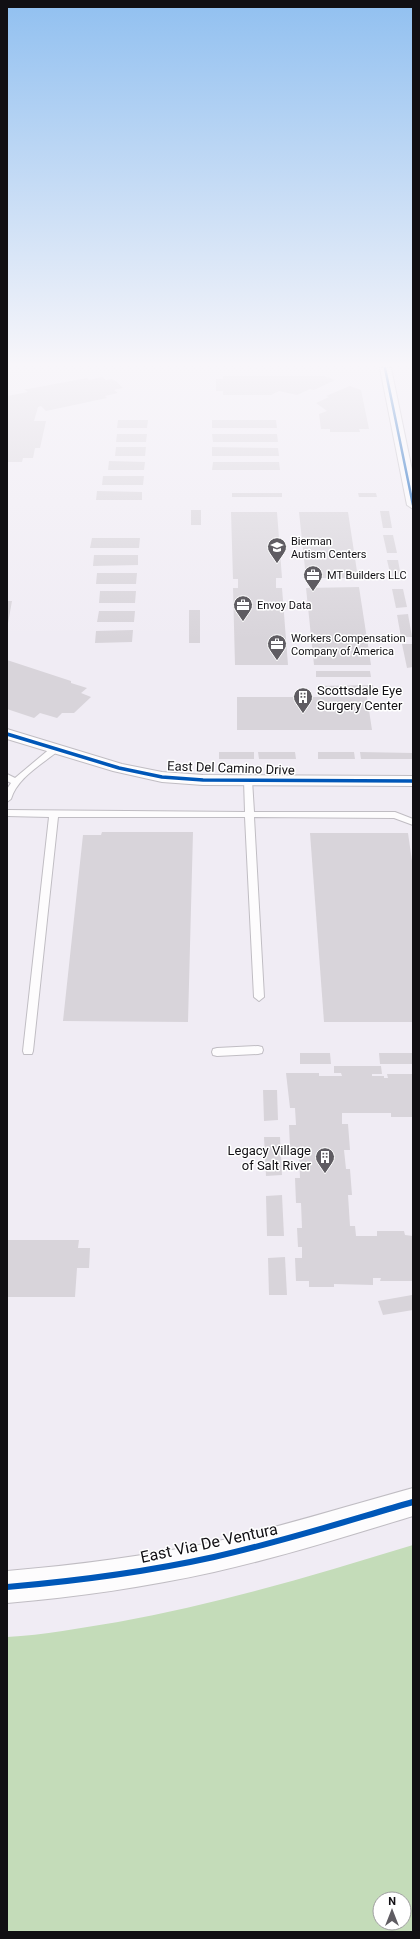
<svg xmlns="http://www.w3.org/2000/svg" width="420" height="1939" font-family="Roboto,sans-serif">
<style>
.green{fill:#c4dcb9;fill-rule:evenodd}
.building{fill:#d8d4da}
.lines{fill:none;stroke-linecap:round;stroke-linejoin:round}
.lane-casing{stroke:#c0bdc3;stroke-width:2}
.street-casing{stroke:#c0bdc3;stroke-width:2}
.secondary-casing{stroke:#c0bdc3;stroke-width:2}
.lane{fill:#fdfcfd;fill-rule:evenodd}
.street{fill:#fdfcfd;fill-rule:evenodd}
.secondary{fill:#fdfcfd;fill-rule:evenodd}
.cycleway-far2-casing{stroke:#fff;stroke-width:4}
.cycleway-far1-casing{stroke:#fff;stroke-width:5.5}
.cycleway-casing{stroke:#fff;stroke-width:8}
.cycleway-far2{stroke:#0057b8;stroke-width:2.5}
.cycleway-far1{stroke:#0057b8;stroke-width:3.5}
.cycleway{stroke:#0057b8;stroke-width:6}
.labels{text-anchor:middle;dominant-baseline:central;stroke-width:3;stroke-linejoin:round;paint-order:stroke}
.far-poi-label{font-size:11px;fill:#110f13;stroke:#fff;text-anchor:start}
.poi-label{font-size:13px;fill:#110f13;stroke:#fff;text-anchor:start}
.street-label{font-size:13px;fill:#110f13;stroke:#fff}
.near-street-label{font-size:16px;fill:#110f13;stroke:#fff}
</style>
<rect width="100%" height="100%" fill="#f0ecf4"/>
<!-- green -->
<path class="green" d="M413 1545V1932H7V1637C44 1635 81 1628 118 1622 218 1604 315 1575 413 1545ZM380 1899H404V1923H380Z"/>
<!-- building -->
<g class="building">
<polygon points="223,376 324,376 335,380 314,390 310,389 297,395 279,391 271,395 223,395 223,391 216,391 216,379 223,379"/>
<polygon points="102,377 106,380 112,379 117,382 123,388 114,390 118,393 105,396 107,398 46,411 41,406 38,407 34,421 46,421 40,448 35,448 33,458 23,458 22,462 7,462 7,396 28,392 24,389 28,389 87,378 89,380"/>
<polygon points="350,386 361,390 369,429 359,429 360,432 330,432 330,429 321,429 319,414 327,411 316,403 329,397 326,396"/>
<polygon points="118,420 148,420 147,428 117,428"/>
<polygon points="212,420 276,420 277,428 212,428"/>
<polygon points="117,434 147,434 146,442 116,442"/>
<polygon points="212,434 277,434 278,442 213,442"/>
<polygon points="116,447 146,447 145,456 115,456"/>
<polygon points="212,447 278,448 279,456 212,456"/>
<polygon points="109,461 145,462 144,470 108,470"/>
<polygon points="213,462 279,462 280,470 212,470"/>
<polygon points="103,476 144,476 143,485 102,485"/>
<polygon points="97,491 142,492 142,500 96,500"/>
<rect x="232" y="493" width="50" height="4"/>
<polygon points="358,493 376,493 377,497 359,497"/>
<rect x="191" y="510" width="10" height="15"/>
<polygon points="380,511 389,511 392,528 383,528"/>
<polygon points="231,512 277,512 282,578 276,578 276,588 282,588 288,665 235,665 233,588 238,588 238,579 233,579"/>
<polygon points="299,512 348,512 358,578 306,578"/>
<polygon points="383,535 393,535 397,553 387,553"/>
<polygon points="92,538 140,538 139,548 90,548"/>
<polygon points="94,555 138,555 138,565 93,566"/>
<polygon points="387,560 398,560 401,577 391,577"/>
<polygon points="97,573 137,573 136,584 96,584"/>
<polygon points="359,587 371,665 314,665 306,588"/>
<polygon points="392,589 403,589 407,607 396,608"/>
<polygon points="100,591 136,591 135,603 99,603"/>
<polygon points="7,601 12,601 8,623 7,623"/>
<rect x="189" y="610" width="11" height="33"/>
<polygon points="99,611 135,611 134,622 97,622"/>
<polygon points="408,614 412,637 401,637 397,615"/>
<polygon points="133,630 132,642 95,643 96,631"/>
<polygon points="402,644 413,644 413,667 407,668"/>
<polygon points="7,660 71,681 71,683 87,688 81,693 91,697 74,713 62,713 57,718 40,713 34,718 7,709"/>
<polygon points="316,671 370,671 371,677 316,677"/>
<polygon points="373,685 374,691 318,692 317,686"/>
<polygon points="237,697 367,697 372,730 237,730"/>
<rect x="219" y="752" width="35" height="7"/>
<polygon points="258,752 295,752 296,759 259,759"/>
<polygon points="318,752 354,752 355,759 318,759"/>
<polygon points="360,752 413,753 413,759 361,759"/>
<polygon points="102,832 193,832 188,1022 63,1021 83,835 101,835"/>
<polygon points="310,833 408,833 413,868 413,1022 324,1022"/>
<polygon points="300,1053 330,1053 331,1064 300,1064"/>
<polygon points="379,1053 413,1053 413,1064 380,1064"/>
<polygon points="334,1066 381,1066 382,1074 372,1074 372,1076 384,1076 384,1078 388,1078 387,1074 413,1074 413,1117 391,1117 391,1113 342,1113 342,1124 348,1124 350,1150 344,1150 346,1169 350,1169 352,1195 348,1195 350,1226 355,1226 356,1236 377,1236 377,1231 404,1231 405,1235 413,1236 412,1281 380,1281 381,1278 373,1278 373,1285 334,1284 334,1287 309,1287 309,1281 296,1281 295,1258 302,1258 302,1247 298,1247 297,1228 302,1228 301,1203 296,1203 295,1178 300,1178 299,1155 294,1155 294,1147 290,1147 289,1125 296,1125 295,1108 290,1108 286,1073 319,1073 319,1076 342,1076 341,1073 334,1073"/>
<polygon points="263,1090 277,1090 278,1120 264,1121"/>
<polygon points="264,1137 280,1137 282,1175 266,1176"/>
<polygon points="282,1195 284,1236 267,1236 266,1196"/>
<polygon points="7,1240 79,1240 78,1248 90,1248 89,1268 77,1268 75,1297 7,1297"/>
<polygon points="285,1257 287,1295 269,1295 268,1258"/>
<polygon points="412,1295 413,1310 383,1315 378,1301"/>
</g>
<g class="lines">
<!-- lane casing -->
<g class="lane-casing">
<g id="lane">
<path d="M55 746 59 749 58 751C42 764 17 778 11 799L7 802V789L11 783 7 781V774L15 778 52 747Z"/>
<polygon points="248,777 252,780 254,812 395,812 413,819 413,825 394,818 254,817 264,997 259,1001 254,997 245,817 58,817 33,1051 32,1054 24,1054 23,1051 49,817 7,816 7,810 245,812 244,780"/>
<polygon points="258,1046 262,1047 263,1050 262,1053 258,1054 217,1056 213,1055 212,1052 213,1049 217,1048"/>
</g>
</g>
<!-- street casing -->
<g class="street-casing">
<g id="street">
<polygon points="380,368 391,368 413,475 413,509 407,505"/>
<polygon points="7,729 122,764 162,772 203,775 413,776 413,786 203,785 162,782 113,771 7,739"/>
</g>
</g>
<!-- secondary casing -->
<g class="secondary-casing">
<path id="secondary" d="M413 1488V1516C347 1536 281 1557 214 1572 146 1587 77 1597 7 1603V1571C77 1565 146 1556 214 1542 281 1527 347 1506 413 1488Z"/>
</g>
<!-- lane -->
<use href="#lane" class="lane"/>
<!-- street -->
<use href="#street" class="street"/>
<!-- secondary -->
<use href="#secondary" class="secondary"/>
<!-- cycleway-far2 casing -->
<g class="cycleway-far2-casing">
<polyline id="cycleway-far2" points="385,368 413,505"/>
</g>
<!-- cycleway-far1 casing -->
<g class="cycleway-far1-casing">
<polyline id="cycleway-far1" points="7,734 119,768 162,777 203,780 413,781"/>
</g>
<!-- cycleway casing -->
<g class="cycleway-casing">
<path id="cycleway" d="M7 1587C77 1581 146 1572 214 1557 281 1542 347 1521 413 1502"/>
</g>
<!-- cycleway-far2 -->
<use href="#cycleway-far2" class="cycleway-far2"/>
<!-- cycleway-far1 -->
<use href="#cycleway-far1" class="cycleway-far1"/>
<!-- cycleway -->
<use href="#cycleway" class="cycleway"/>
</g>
<!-- sky -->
<linearGradient id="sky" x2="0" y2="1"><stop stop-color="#91c0f0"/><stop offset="0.57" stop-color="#f8f6fa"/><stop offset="1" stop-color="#f8f6fa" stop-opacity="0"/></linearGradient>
<rect width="420" height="640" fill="url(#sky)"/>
<!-- icons -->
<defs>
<g id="school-pin" transform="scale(1)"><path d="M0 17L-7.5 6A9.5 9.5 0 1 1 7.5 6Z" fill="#5f5c62" stroke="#fff"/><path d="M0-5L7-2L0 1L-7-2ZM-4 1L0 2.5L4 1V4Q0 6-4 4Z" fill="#fff"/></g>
<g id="office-pin" transform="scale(1)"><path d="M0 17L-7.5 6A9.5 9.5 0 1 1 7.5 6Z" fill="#5f5c62" stroke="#fff"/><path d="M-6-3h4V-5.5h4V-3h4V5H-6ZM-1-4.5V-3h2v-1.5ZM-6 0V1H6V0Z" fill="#fff"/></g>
<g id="building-pin" transform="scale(1)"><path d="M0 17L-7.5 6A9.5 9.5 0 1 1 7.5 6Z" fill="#5f5c62" stroke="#fff"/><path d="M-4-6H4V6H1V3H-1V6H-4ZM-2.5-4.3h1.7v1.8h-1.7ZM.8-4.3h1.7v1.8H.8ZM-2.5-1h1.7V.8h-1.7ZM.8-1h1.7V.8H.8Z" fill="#fff"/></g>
</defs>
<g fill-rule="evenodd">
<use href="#school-pin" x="277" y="547"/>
<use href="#office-pin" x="313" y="575"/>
<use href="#office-pin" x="243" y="605"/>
<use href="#office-pin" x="277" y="644"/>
<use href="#building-pin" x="303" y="697"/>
<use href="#building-pin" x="325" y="1157"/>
</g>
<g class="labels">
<!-- far-poi labels -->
<g class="far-poi-label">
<text x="291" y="541">Bierman<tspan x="291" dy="13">Autism Centers</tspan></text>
<text x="327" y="575">MT Builders LLC</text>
<text x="257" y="605">Envoy Data</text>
<text x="291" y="638">Workers Compensation<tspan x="291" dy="13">Company of America</tspan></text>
</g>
<!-- poi labels -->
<g class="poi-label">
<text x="317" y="690">Scottsdale Eye<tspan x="317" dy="15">Surgery Center</tspan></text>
<text x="311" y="1150" text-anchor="end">Legacy Village<tspan x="311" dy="15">of Salt River</tspan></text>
</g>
<!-- street labels -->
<g class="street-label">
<text transform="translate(231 768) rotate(2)">East Del Camino Drive</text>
</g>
<!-- near-street labels -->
<g class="near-street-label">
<text transform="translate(209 1543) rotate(-12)">East Via De Ventura</text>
</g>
</g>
<!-- border -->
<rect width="420" height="1939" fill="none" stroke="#110f13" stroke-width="16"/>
<!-- north arrow -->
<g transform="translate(392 1911)"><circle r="19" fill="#ffffff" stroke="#a09fa1"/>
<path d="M0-3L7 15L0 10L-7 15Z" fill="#5f5c62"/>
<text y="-6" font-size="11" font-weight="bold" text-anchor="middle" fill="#110f13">N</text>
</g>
</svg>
